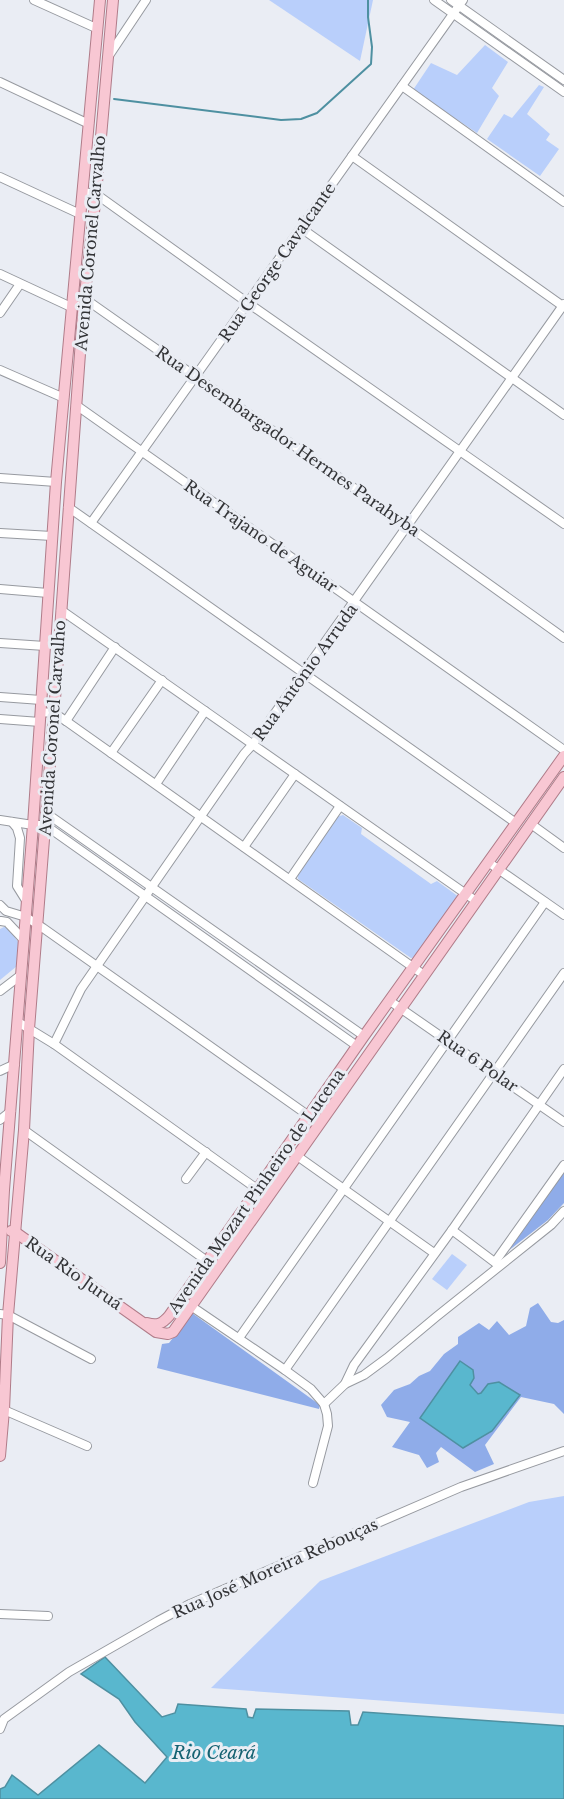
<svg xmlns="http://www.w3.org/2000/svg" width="564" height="1799" font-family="'Libre Baskerville',serif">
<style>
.green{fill:#b9cffb}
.forest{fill:#8face9}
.water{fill:#59b7ce;stroke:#4e90a1;stroke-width:1.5}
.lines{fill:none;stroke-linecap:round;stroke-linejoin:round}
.stream{stroke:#4e90a1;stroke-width:2}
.minor-casing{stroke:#979aa0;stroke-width:10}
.major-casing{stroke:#b07c89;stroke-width:12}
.minor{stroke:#fff;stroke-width:8}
.major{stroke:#f8c7d3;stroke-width:10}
.labels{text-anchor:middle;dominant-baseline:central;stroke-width:6;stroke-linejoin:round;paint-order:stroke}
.street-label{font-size:16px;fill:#333437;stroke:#eaedf4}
.water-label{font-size:18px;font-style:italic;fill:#156272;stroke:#eaedf4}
</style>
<rect width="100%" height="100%" fill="#eaedf4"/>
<!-- green -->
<g class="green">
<polygon points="269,0 373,0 360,61"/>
<polygon points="485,45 508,62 492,88 499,96 477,133 413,90 431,63 457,75"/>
<polygon points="539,85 544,87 527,114 550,134 546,140 559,149 540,176 487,139 504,114 512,118"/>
<polygon points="343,815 362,828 361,834 431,884 437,881 459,897 418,957 411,958 298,879 297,872 336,817"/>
<polygon points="6,926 19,943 17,966 0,980 0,929"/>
<polygon points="452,1254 467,1265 447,1290 432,1279"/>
<polygon points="564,1496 564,1714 211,1688 320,1581 529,1502"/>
</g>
<!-- forest -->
<g class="forest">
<polygon points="564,1169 564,1203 548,1220 504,1254"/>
<polygon points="538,1303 551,1322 558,1323 564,1320 564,1414 554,1404 521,1397 485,1445 494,1464 475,1472 441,1447 436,1453 439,1462 427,1468 419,1455 392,1447 410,1422 387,1417 381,1405 394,1390 410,1384 419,1376 430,1371 444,1354 458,1344 458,1337 479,1323 489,1330 497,1321 509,1335 526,1326 530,1308"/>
<polygon points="192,1313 320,1405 319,1409 157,1368 162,1344 169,1343"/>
</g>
<!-- water -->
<g class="water">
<polygon points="460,1361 473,1370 474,1378 470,1385 478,1394 481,1393 488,1384 499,1382 520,1395 492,1431 463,1448 420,1418"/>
<polygon points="105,1657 162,1717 175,1713 178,1704 246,1709 248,1717 253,1718 256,1709 349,1711 351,1725 358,1725 363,1712 564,1726 564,1799 0,1799 0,1789 5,1787 12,1775 38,1795 99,1745 145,1783 167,1757 135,1722 119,1699 81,1674"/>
</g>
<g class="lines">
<!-- stream -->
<polyline class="stream" points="114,99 281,120 301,119 317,113 371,64 372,47 368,17 368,0"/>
<!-- minor casing -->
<g class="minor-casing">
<g id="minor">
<polyline points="34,0 96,28"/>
<polyline points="434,0 564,92"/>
<polyline points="451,0 564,80"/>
<polyline points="108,57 146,0"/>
<polyline points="0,82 89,124"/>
<polyline points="402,86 564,202"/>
<polyline points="352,156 564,307"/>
<polyline points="0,177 80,214"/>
<polyline points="83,192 96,194 248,303 564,524"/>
<polyline points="301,228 564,415"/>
<polyline points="0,274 71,307 91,303 408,526 564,638"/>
<polyline points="0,313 20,284"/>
<polyline points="0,370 64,398"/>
<polyline points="76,405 564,750"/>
<polyline points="0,478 56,482"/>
<polyline points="68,507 516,823"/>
<polyline points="91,523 463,0"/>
<polyline points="0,533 52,536"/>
<polyline points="0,589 48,593"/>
<polyline points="61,610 476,901"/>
<polyline points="0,643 45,646"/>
<polyline points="0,697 41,700"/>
<polyline points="40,712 54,713 66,721 424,975"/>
<polyline points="0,719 40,722"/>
<polyline points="66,721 115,647"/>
<polyline points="111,753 162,680"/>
<polyline points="156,784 205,711"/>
<polyline points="46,813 364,1036"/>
<polyline points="0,820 33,825 45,825 357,1046"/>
<polyline points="12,822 17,828 20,838 17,886 27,902"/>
<polyline points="531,824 564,848"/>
<polyline points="244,847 295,774"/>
<polyline points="488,862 564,915"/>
<polyline points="290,879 340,806"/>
<polyline points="0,905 6,911 26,917 43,928 309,1116"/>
<polyline points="1,921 7,922 24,940"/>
<polyline points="0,991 21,975"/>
<polyline points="390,1001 564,1122"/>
<polyline points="18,1022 54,1044 257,1189"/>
<polyline points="54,1044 81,989 244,754 253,744 564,304"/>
<polyline points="0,1071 15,1064"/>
<polyline points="0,1120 11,1111"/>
<polyline points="24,1130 207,1261"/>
<polyline points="286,1148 434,1253"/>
<polyline points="186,1179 206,1152"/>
<polyline points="452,1230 497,1264"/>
<polyline points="495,1262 564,1165"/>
<polyline points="188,1304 285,1370 311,1389 324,1404 327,1414 328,1426 313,1483"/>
<polyline points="0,1314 8,1315 91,1359"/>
<polyline points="239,1338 545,902"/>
<polyline points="285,1370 564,973"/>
<polyline points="345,1384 354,1365 452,1230 564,1069"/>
<polyline points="324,1404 345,1384 364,1375 387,1358 436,1317 551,1225 564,1211"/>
<polyline points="4,1410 87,1446"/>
<polyline points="0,1614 48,1616"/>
<polyline points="0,1729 4,1719 69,1672 158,1621 190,1604 461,1487 564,1451"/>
</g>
</g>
<!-- major casing -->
<g class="major-casing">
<g id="major">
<polyline points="11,1231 15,1232 156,1332 168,1334 173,1332 564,777"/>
<polyline points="0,1263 4,1190 33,825 56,482 100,0"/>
<path d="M147 1323C157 1326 162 1324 169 1316L364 1036 564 756"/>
<polyline points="0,1456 4,1410 8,1315 24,1130 29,1029 54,713 83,312 96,194 113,0"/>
</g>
</g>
<!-- minor -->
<use href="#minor" class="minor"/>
<!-- major -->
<use href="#major" class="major"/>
</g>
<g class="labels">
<!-- street labels -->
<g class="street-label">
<text transform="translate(90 243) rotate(-85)">Avenida Coronel Carvalho</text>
<text transform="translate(277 262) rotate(-55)">Rua George Cavalcante</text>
<text transform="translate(288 441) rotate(35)">Rua Desembargador Hermes Parahyba</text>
<text transform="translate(261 536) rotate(35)">Rua Trajano de Aguiar</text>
<text transform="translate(305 672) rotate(-54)">Rua Antônio Arruda</text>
<text transform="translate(52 728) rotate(-86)">Avenida Coronel Carvalho</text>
<text transform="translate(478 1061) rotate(35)">Rua 6 Polar</text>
<text transform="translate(256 1191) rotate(-55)">Avenida Mozart Pinheiro de Lucena</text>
<text transform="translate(74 1273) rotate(35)">Rua Rio Juruá</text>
<text transform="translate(275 1568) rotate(-24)">Rua José Moreira Rebouças</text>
</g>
<!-- water labels -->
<g class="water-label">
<text x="214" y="1753">Rio Ceará</text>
</g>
</g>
</svg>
